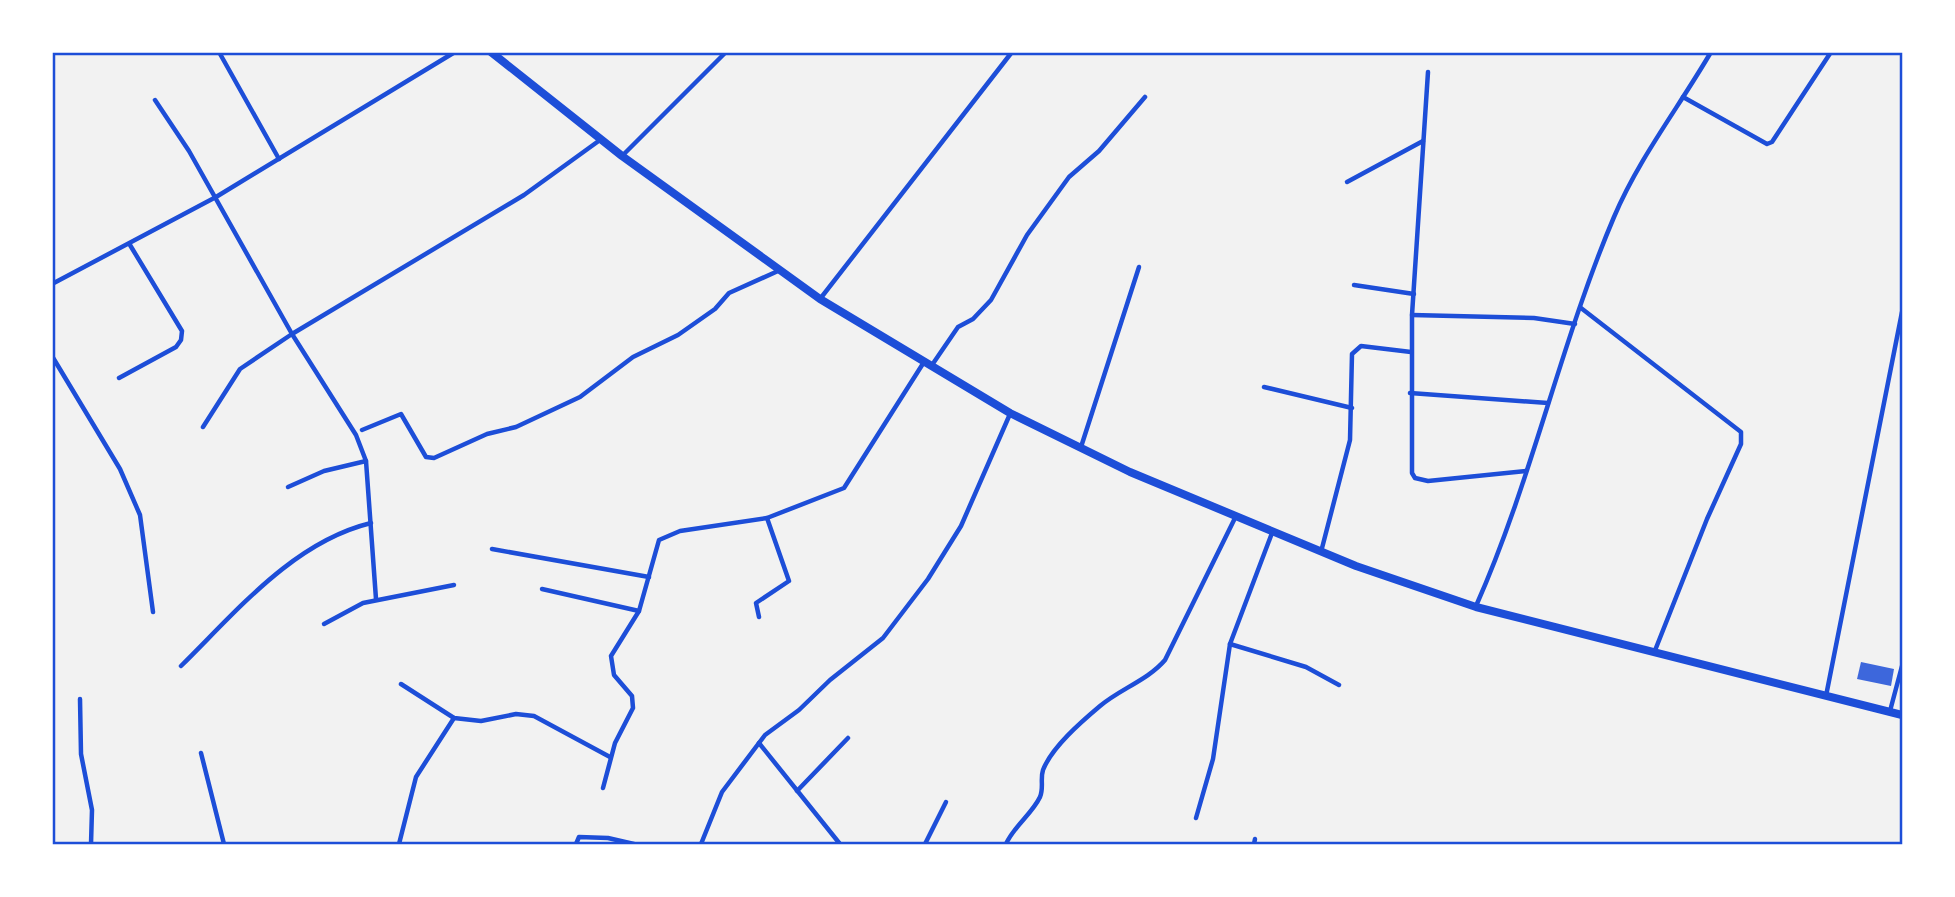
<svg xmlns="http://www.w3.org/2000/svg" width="1955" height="897" font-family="Commissioner,sans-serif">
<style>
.building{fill:#3d67dc}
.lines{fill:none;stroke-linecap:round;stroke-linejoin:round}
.minor{stroke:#1d4ed8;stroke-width:4.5}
.trunk{stroke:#1d4ed8;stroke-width:8}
.neatline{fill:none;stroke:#1d4ed8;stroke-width:2.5}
</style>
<rect width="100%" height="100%" fill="#f2f2f2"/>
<!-- building -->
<polygon class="building" points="1861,662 1894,669 1891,686 1857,679"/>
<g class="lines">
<!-- minor -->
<g class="minor">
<polyline points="219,52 279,159"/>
<polyline points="1428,72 1412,315 1412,473 1415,478 1428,481 1526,471"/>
<polyline points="1683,97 1767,144 1772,142 1831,52"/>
<polyline points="155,100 189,151 292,334 356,435 366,461 376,599"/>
<polyline points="623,155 726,52"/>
<polyline points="1347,182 1423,141"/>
<polyline points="52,284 216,197 455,52"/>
<polyline points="1354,285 1414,294"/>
<polyline points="820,299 1012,52"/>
<polyline points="1581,308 1741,432 1741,444 1707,519 1654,653"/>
<polyline points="1412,315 1534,318 1575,324"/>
<polyline points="52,356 120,469 140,515 153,612"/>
<polyline points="932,365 958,327 973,319 991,300 1027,235 1069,177 1099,151 1145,97"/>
<polyline points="119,378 176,347 181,340 182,331 130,245"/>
<polyline points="1264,387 1352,408"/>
<polyline points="1410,393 1548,403"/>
<polyline points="203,427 240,369 292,334 524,195 600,140"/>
<polyline points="362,430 401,414 426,457 434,458 487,434 516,427 580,397 633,357 678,335 715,309 729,293 778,271"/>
<polyline points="1081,447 1139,267"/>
<polyline points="288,487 324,471 366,461"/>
<polyline points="492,549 649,577"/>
<polyline points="1321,552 1350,440 1352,354 1361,346 1411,352"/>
<polyline points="542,589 639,611"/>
<path d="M1476 606C1532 480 1560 344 1614 217 1639 158 1679 107 1711 52"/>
<polyline points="759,617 756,603 789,581 767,518"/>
<polyline points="324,624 363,603 454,585"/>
<polyline points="1230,644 1306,667 1339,685"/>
<path d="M181 666C236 612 293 542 371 523"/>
<polyline points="401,684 454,718 481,721 516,714 534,716 610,757"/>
<polyline points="1826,696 1902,312"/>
<polyline points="80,699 81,754 92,810 91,844"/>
<polyline points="1890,711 1902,666"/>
<polyline points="759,743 840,844"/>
<polyline points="201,753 224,844"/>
<polyline points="603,788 615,743 633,708 632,696 614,675 611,656 639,611 659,540 680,531 767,518 844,488 924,362"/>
<polyline points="797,791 848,738"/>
<polyline points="1196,818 1213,759 1230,644 1272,533"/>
<polyline points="399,844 416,777 454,718"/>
<polyline points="576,844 579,837 608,838 634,844"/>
<polyline points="701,844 722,792 765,735 799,710 830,680 883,638 928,579 961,526 1010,414"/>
<polyline points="925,844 946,802"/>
<path d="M1006 844C1014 826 1032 814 1040 797 1044 788 1040 779 1043 770 1052 747 1081 722 1100 706 1120 689 1148 680 1165 660L1235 518"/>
<polyline points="1254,844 1255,839"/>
</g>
<!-- trunk -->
<polyline class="trunk" points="491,52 622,156 820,299 1010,413 1130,472 1356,566 1476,607 1902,715"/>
</g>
<!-- border -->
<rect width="1955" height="897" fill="none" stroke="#ffffff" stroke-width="108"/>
<rect x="54" y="54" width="1847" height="789" class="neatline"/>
</svg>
